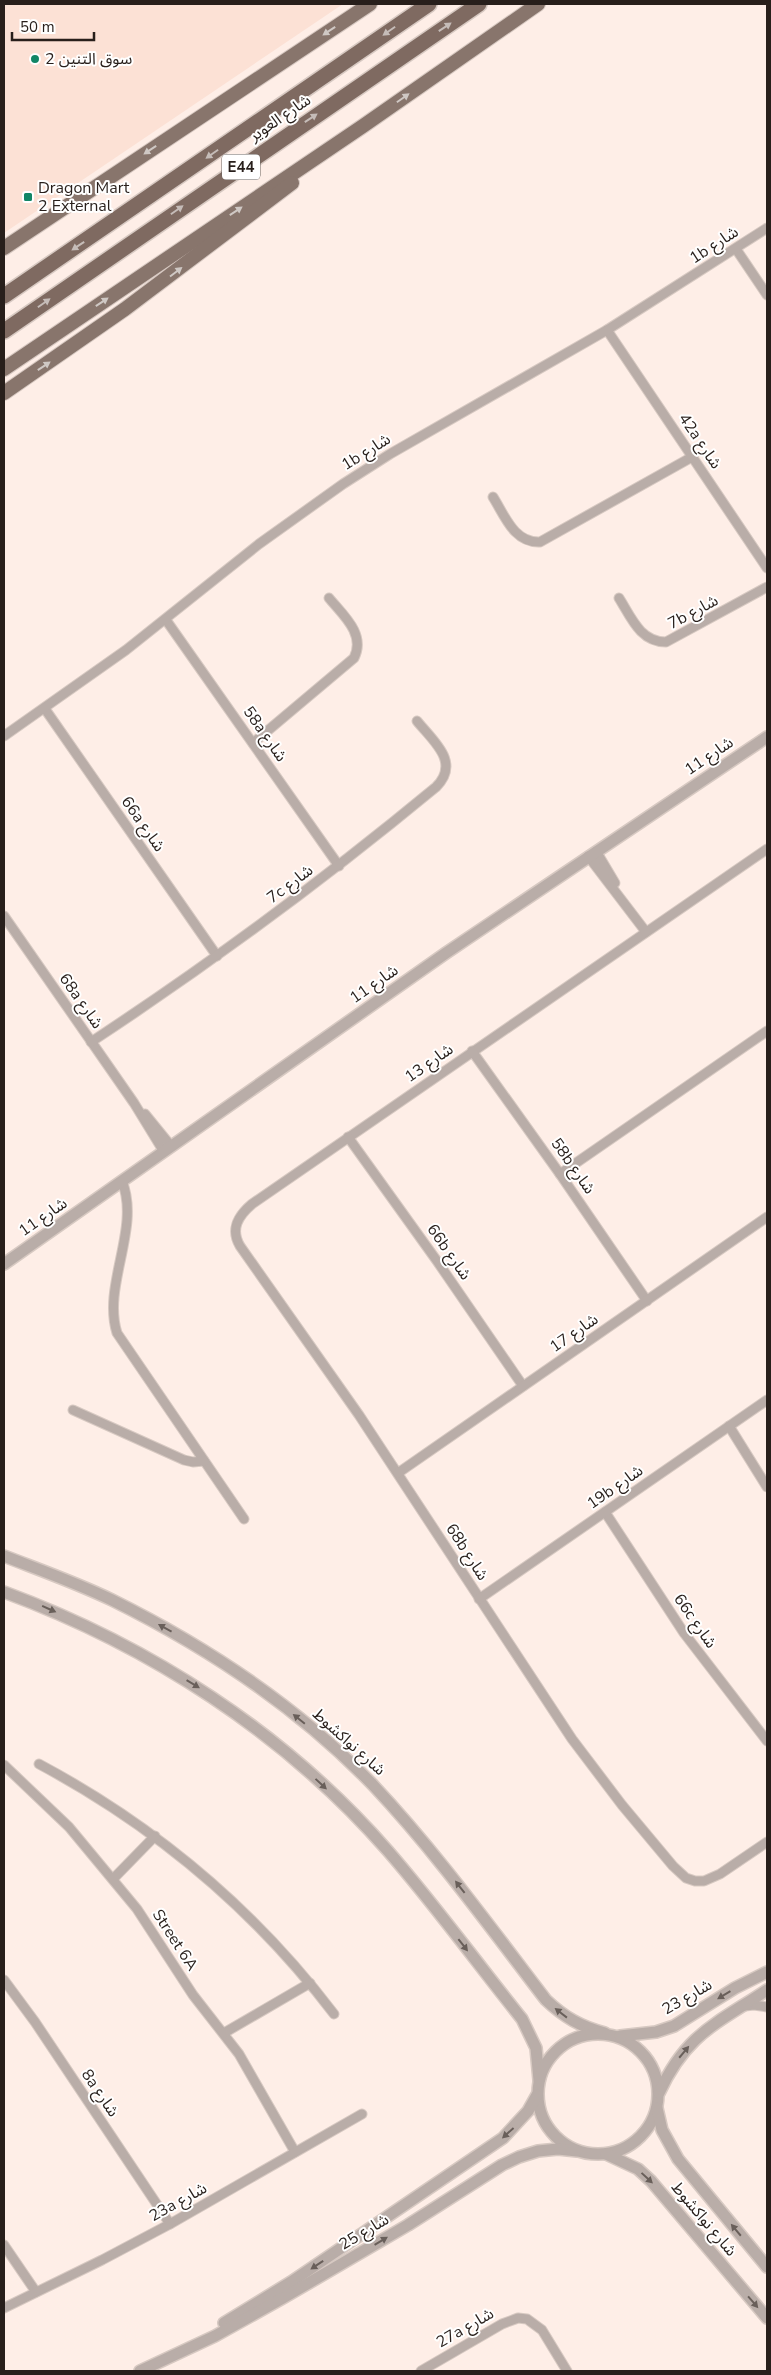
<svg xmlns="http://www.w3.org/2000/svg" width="771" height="2375" font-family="'Nunito Sans','Noto Sans Arabic',sans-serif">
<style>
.built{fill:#fce1d5}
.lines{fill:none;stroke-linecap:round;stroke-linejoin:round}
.minor-casing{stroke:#d7c9c2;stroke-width:11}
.tertiary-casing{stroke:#d7c9c2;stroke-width:14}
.primary-casing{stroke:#d7c9c2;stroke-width:16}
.trunk-casing{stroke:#d7c9c2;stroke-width:18}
.minor{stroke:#b9ada8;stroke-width:9}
.tertiary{stroke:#b9ada8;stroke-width:11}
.primary{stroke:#88756c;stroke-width:14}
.trunk{stroke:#7f6a61;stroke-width:15}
.oneway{fill:#c5bcb8}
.oneway2{fill:#cfc8c4}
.oneway3{fill:#695f5a}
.poi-dot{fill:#128666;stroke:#fff;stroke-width:2}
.labels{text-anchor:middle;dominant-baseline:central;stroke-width:4;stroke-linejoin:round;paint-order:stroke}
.shield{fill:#fff;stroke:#68625f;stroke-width:1}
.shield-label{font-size:15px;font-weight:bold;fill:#281f1b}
.poi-label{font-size:16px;fill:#281f1b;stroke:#fff;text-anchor:start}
.street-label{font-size:16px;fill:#281f1b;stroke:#fff}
</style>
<rect width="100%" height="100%" fill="#feeee7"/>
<!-- built -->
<polygon class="built" points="4,4 343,4 4,233"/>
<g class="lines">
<!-- minor casing -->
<g class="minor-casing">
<g id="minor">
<polyline points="736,249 767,295"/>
<polyline points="607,330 767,568"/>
<path d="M493 497C505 516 514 543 540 542L692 457"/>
<path d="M619 598C631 617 640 642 666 642L767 587"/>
<polyline points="166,620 339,866"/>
<polyline points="45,709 217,956"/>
<polyline points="4,736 126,650 259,544 343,484 390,454 607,330 767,228"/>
<path d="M253 743 354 658C366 634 343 615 329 598"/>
<path d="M767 849 252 1204C238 1216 230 1229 240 1246L359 1415 572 1739 622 1805 673 1866 686 1878 695 1881H704L720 1874 767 1842"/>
<polyline points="596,851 615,883"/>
<polyline points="588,856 646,932"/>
<polyline points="4,916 134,1103 164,1152"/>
<path d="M91 1042C211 963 326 878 436 787 461 762 433 741 417 721"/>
<polyline points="472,1051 560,1174 647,1301"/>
<polyline points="145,1114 171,1146"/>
<polyline points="348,1137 437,1261 523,1386"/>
<polyline points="560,1174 767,1031"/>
<path d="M122 1181C141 1229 102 1285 117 1333L244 1519"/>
<polyline points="73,1410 184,1460 193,1462 204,1461"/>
<polyline points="729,1426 767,1487"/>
<polyline points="398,1473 767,1217"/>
<polyline points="605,1512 684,1633 767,1741"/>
<polyline points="479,1599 767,1400"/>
<path d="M39 1764C155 1826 254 1909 334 2014"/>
<polyline points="4,1765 69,1827 137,1909 193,1995 239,2054 295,2152"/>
<polyline points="113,1879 155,1836"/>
<polyline points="4,1980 35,2022 170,2224"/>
<polyline points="745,2006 754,2005 767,2007"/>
<polyline points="224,2033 310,1983"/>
<polyline points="4,2245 36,2292"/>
<polyline points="4,2308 102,2260 170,2224 362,2114"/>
<polyline points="421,2371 502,2324 518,2318 527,2319 542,2330 567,2371"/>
</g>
</g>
<!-- tertiary casing -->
<g class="tertiary-casing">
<g id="tertiary">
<polyline points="4,1264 446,953 767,737"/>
<path d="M4 1556C40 1570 77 1583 112 1600 207 1647 299 1708 373 1785 436 1852 490 1927 546 2000 564 2017 581 2027 605 2033"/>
<path d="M4 1592C150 1646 285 1733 388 1851 435 1905 477 1963 522 2019L536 2048 539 2080"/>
<circle cx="598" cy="2094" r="60"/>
<polyline points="620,2036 656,2032 674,2026 735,1988 767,1972"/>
<path d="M659 2093C686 2034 716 2024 767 1990"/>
<polyline points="657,2108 662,2130 678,2159 767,2267"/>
<polyline points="606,2154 638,2169 651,2181 767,2318"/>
<polyline points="224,2323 291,2282 503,2138 528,2111 537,2095"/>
<polyline points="140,2371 215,2336 283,2298 408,2225 502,2165 519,2157 538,2151 558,2149 577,2151"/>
</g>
</g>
<!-- primary casing -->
<g class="primary-casing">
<g id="primary">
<polyline points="4,248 370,4"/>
<polyline points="4,369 363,126 538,4"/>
<polyline points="4,393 125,309 292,183"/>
</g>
</g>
<!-- trunk casing -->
<g class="trunk-casing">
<g id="trunk">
<polyline points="4,296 429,4"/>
<polyline points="4,331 479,4"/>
</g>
</g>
<!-- minor -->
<use href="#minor" class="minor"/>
<!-- tertiary -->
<use href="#tertiary" class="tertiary"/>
<!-- primary -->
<use href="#primary" class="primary"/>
<!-- trunk -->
<use href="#trunk" class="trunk"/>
</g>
<!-- one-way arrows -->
<defs><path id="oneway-solid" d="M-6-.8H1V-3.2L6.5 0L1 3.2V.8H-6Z" transform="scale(1.25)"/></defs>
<g class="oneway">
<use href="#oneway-solid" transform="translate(445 27) rotate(-34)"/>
<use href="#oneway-solid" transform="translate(389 31) rotate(145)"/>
<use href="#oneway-solid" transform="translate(311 118) rotate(-34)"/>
<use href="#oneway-solid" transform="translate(212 154) rotate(145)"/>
<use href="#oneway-solid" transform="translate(177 210) rotate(-35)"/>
<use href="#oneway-solid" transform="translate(78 246) rotate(146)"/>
<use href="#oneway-solid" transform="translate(44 303) rotate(-35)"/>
</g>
<g class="oneway2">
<use href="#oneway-solid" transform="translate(329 31) rotate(146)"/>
<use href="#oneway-solid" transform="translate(403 98) rotate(-35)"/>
<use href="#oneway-solid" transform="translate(150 150) rotate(146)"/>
<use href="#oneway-solid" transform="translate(236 211) rotate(-34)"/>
<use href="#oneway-solid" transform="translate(176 272) rotate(-37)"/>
<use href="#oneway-solid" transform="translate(102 302) rotate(-34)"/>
<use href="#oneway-solid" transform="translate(44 366) rotate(-34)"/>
</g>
<g class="oneway3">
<use href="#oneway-solid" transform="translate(49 1609) rotate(24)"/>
<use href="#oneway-solid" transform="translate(165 1628) rotate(-151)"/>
<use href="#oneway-solid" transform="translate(193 1684) rotate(31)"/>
<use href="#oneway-solid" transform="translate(299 1719) rotate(-141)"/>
<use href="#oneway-solid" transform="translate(321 1784) rotate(43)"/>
<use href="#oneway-solid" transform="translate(460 1887) rotate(-128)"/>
<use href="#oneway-solid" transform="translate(463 1945) rotate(52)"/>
<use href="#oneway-solid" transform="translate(724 1995) rotate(149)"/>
<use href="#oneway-solid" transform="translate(561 2013) rotate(-142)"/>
<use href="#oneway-solid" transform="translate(684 2052) rotate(-50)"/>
<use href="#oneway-solid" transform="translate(508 2133) rotate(138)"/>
<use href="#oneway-solid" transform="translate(647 2178) rotate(43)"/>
<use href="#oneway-solid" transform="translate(736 2230) rotate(-130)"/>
<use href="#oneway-solid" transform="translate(381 2241) rotate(-31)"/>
<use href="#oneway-solid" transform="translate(317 2265) rotate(146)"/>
<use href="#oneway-solid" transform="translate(753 2302) rotate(49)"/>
</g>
<!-- markers -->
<g class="poi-dot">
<circle cx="35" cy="59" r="5"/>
<rect x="23" y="192" width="10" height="10" rx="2.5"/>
</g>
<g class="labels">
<!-- shield labels -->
<rect class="shield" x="222" y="154.5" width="38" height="25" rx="4"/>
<g class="shield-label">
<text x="241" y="167">E44</text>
</g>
<!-- poi labels -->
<g class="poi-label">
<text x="45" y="59">سوق التنين 2</text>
<text x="38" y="188">Dragon Mart<tspan x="38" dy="18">2 External</tspan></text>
</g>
<!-- street labels -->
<g class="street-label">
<text transform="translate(280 118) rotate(-34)">شارع العوير</text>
<text transform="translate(714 245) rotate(-33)">1b شارع</text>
<text transform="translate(700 441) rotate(56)">42a شارع</text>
<text transform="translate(366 452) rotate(-32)">1b شارع</text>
<text transform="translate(693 612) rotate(-28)">7b شارع</text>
<text transform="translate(265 734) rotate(55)">58a شارع</text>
<text transform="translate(709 756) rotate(-34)">شارع 11</text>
<text transform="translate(143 824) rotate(55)">66a شارع</text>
<text transform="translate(290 884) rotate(-37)">7c شارع</text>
<text transform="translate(374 984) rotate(-35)">شارع 11</text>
<text transform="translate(81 1001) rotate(55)">68a شارع</text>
<text transform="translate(429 1063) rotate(-35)">شارع 13</text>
<text transform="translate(573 1166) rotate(55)">58b شارع</text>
<text transform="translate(43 1217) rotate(-35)">شارع 11</text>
<text transform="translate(449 1252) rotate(55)">66b شارع</text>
<text transform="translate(574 1333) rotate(-35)">شارع 17</text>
<text transform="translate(615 1487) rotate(-35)">19b شارع</text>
<text transform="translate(467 1552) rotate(57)">68b شارع</text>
<text transform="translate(695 1621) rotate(55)">66c شارع</text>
<text transform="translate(349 1742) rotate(42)">شارع نواكشوط</text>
<text transform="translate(175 1940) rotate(57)">Street 6A</text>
<text transform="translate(687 1997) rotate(-30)">شارع 23</text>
<text transform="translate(100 2093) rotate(56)">8a شارع</text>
<text transform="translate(178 2202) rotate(-29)">23a شارع</text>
<text transform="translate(704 2219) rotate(50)">شارع نواكشوط</text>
<text transform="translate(364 2232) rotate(-31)">شارع 25</text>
<text transform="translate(465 2328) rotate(-30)">27a شارع</text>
</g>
</g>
<!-- border -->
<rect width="771" height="2375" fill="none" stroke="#281f1b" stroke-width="10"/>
<!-- scale -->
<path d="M12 32v8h82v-8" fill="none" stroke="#281f1b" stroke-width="2.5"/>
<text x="20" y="32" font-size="15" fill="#281f1b" stroke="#ffffff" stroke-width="4" paint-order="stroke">50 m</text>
</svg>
